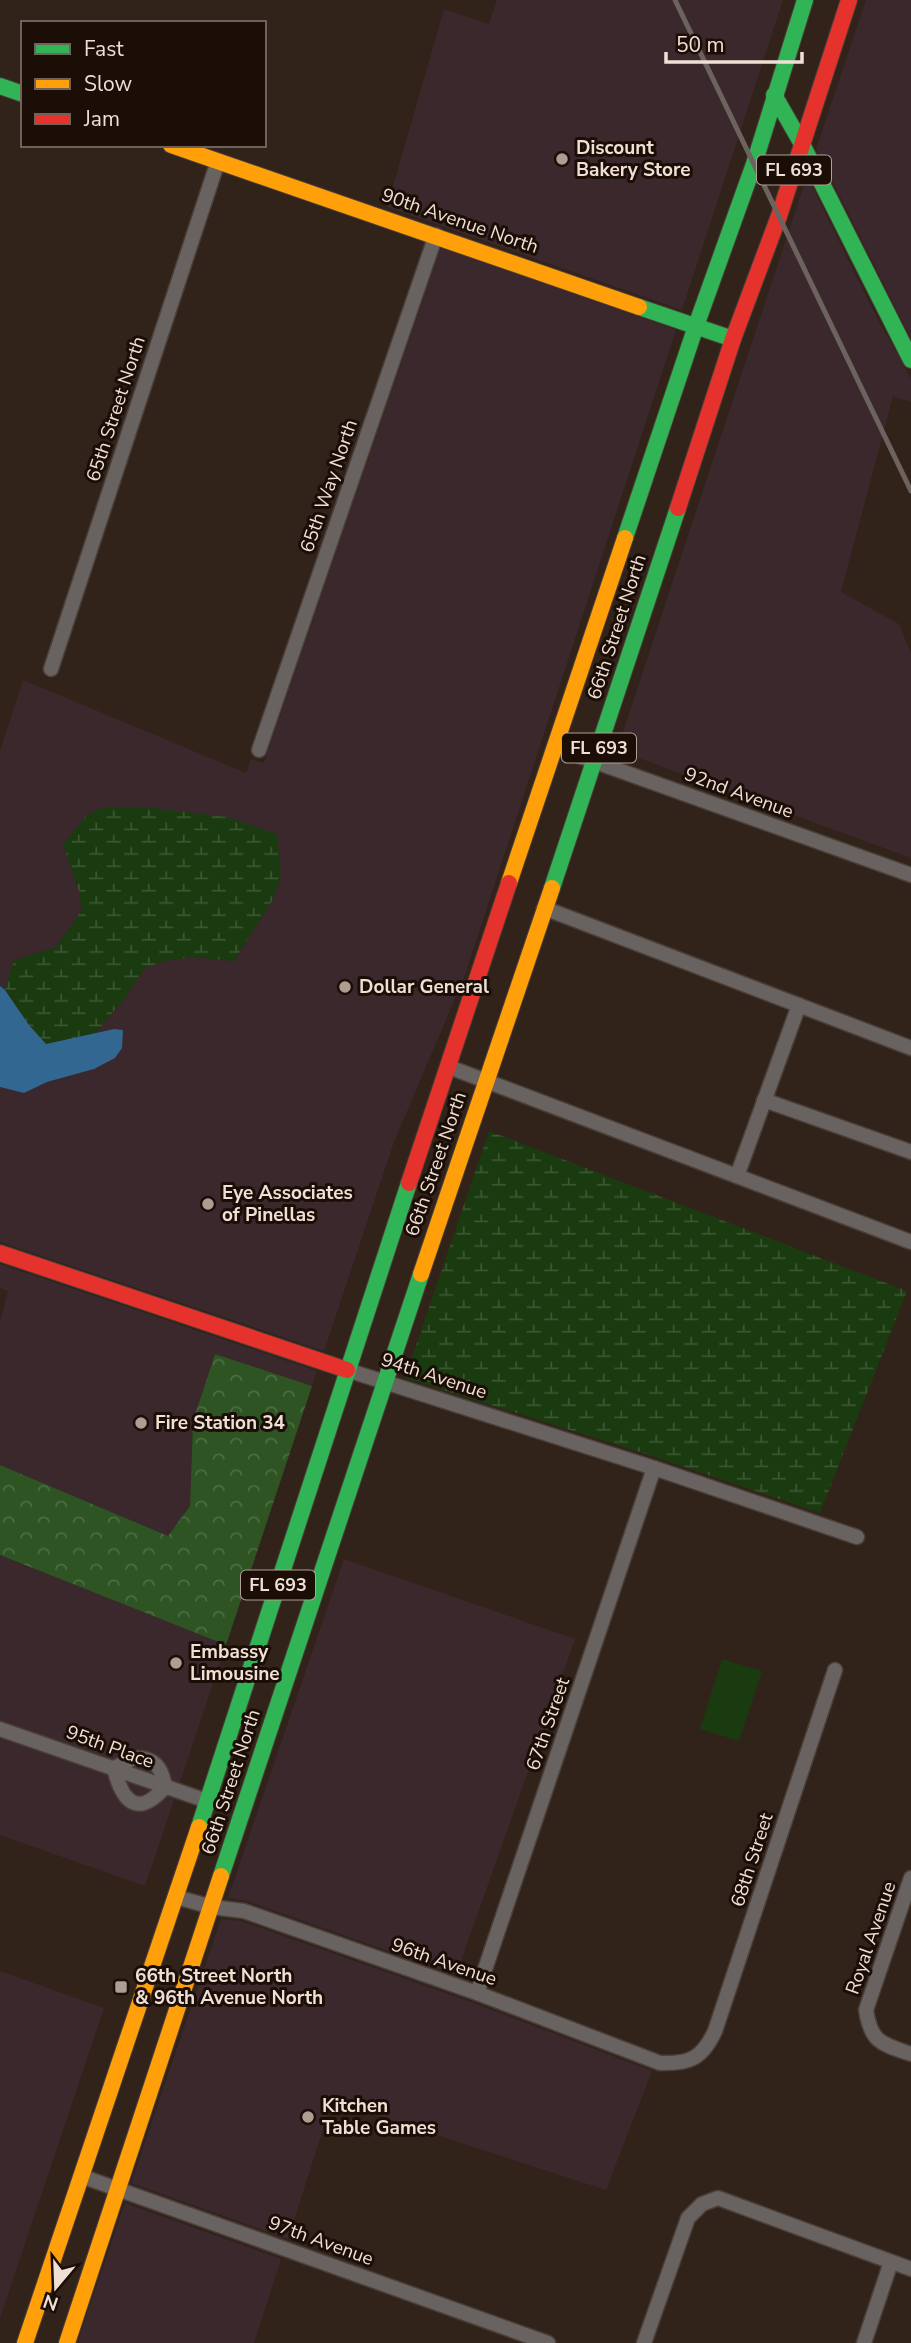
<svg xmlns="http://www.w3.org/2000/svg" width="911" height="2343" font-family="'Nunito Sans',sans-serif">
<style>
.commercial{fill:#3b282c}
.green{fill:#1a3a10}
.forest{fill:url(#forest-crowns)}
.wetland{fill:url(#wetland-marsh)}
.water{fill:#316791}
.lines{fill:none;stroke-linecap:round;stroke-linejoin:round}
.street-casing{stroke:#4a3e36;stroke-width:17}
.fast-casing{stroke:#4a3e36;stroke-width:18}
.slow-casing{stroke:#4a3e36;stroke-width:18}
.jam-casing{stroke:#4a3e36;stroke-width:18}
.street{stroke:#686261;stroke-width:14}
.fast{stroke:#30b455;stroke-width:16}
.slow{stroke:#ff9f0a;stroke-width:16}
.jam{stroke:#e5322d;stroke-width:16}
.rail{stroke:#6c635f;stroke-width:5}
.poi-dot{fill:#ad9d93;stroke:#1a0e07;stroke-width:2.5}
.labels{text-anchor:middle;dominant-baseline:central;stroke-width:6;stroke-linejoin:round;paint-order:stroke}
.shield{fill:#1a0e07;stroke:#b0a096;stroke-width:2}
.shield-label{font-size:18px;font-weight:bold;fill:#f0dfd4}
.poi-label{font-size:19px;font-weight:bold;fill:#f0dfd4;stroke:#1a0e07;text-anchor:start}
.street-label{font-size:19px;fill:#f0dfd4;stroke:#1a0e07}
</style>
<defs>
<pattern id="forest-crowns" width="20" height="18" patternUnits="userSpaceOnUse" patternTransform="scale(1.75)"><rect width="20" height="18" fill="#2e5424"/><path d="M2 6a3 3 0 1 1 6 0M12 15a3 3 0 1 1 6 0" fill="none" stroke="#4d6c43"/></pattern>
<pattern id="wetland-marsh" width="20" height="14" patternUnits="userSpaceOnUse" patternTransform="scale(1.75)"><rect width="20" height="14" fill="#1a3a10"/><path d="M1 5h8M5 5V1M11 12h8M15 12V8" fill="none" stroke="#3c5632"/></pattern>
</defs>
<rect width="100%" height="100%" fill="#31231a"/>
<!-- commercial -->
<g class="commercial">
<polygon points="497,0 783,0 682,310 387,207 444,9 489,24"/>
<polygon points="866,0 911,0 911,338 816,149"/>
<polygon points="807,176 879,322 911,378 911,402 893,396 841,592 899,624 911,654 911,858 617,750"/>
<polygon points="441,248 676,330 465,975 394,1142 324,1351 0,1242 0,1087 24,1093 47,1082 94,1069 114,1029 95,1033 125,998 144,968 165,961 194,957 234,961 272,901 281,876 63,844 79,891 82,910 56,947 14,960 5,990 0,986 0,751 23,680 246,773 251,759 264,763"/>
<polygon points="0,1264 317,1371 312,1386 215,1354 193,1421 190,1506 168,1536 0,1465 0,1322 8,1291 0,1288"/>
<polygon points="0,1555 226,1645 145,1886 0,1835"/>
<polygon points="344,1559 575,1639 456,1975 247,1901 228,1898"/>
<polygon points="221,1919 241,1921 474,2003 652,2071 606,2190 332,2101 288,2239 131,2183"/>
<polygon points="0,1971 104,2008 0,2318"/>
<polygon points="125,2203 281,2259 254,2343 77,2343"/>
</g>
<!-- green -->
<polygon class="green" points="722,1659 762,1671 739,1741 700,1729"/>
<!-- forest -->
<polygon class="forest" points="215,1354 312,1386 226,1645 0,1555 0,1465 168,1536 190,1506 193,1421"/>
<!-- wetland -->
<g class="wetland">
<polygon points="103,807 144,807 227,817 277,834 281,876 272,901 234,961 194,957 165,961 145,968 125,998 95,1033 46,1044 29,1025 5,989 14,960 56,947 82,910 79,891 63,844 86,816"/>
<polygon points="489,1131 907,1291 820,1513 649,1455 405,1378"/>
</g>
<!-- water -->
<polygon class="water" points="0,986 5,990 29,1025 46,1044 114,1029 123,1030 122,1048 115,1058 94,1069 47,1082 24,1093 0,1087"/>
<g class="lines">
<!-- street casing -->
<g class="street-casing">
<g id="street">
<polyline points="51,669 218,161"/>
<polyline points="554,747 911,875"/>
<polyline points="259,750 436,235"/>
<polyline points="544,908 911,1048"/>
<polyline points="449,1067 911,1242"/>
<polyline points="764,1100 911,1152"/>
<polyline points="737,1176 799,1005"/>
<polyline points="347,1370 654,1468 857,1537"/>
<polyline points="0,1729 207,1801"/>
<path d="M134 1758C155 1757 162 1768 165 1787 137 1819 122 1801 114 1768Z"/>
<path d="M911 1878 866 2010C871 2043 882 2044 911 2054"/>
<path d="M176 1897 212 1907 244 1911 477 1993 660 2063C689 2064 702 2059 715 2031L835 1670"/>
<polyline points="477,1993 654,1468"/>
<polyline points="81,2176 548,2343"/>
<polyline points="644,2343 688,2218 702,2204 718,2198 911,2269"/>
<polyline points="864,2343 891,2262"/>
</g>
</g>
<!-- fast casing -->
<g class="fast-casing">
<g id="fast">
<polyline points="0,86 23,94"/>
<polyline points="774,95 802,144 911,360"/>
<polyline points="639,307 733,339"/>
<polyline points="625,538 696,326 754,164 805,0"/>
<polyline points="552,888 678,508"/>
<polyline points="199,1827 409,1183"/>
<polyline points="221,1876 421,1274"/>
</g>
</g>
<!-- slow casing -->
<g class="slow-casing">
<g id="slow">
<polyline points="171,145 639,307"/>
<polyline points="509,883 625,538"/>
<polyline points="421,1274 552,888"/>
<polyline points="25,2343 199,1827"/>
<polyline points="67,2343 221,1876"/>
</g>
</g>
<!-- jam casing -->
<g class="jam-casing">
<g id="jam">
<polyline points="678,508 733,339 779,216 849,0"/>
<polyline points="409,1183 509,883"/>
<polyline points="0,1253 347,1370"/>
</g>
</g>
<!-- street -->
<use href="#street" class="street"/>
<!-- fast -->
<use href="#fast" class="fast"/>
<!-- slow -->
<use href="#slow" class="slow"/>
<!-- jam -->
<use href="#jam" class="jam"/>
<!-- rail -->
<polyline class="rail" points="675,0 911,491"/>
</g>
<!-- markers -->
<g class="poi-dot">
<circle cx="562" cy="159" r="7"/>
<circle cx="345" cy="987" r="7"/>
<circle cx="208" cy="1204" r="7"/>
<circle cx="141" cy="1423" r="7"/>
<circle cx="176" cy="1663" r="7"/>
<rect x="114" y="1980" width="14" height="14" rx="3.5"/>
<circle cx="308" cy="2117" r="7"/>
</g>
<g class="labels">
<!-- shield labels -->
<g class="shield">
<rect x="757" y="155.5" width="74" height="29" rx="5"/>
<rect x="562" y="733.5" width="74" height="29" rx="5"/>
<rect x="241" y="1570.5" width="74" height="29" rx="5"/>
</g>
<g class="shield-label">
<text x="794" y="170">FL 693</text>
<text x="599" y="748">FL 693</text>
<text x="278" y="1585">FL 693</text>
</g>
<!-- poi labels -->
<g class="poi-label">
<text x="576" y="148">Discount<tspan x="576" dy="22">Bakery Store</tspan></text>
<text x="359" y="987">Dollar General</text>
<text x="222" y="1193">Eye Associates<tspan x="222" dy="22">of Pinellas</tspan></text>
<text x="155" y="1423">Fire Station 34</text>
<text x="190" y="1652">Embassy<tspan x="190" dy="22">Limousine</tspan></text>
<text x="135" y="1976">66th Street North<tspan x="135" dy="22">&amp; 96th Avenue North</tspan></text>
<text x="322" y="2106">Kitchen<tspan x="322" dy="22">Table Games</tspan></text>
</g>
<!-- street labels -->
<g class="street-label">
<text transform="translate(460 221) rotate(19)">90th Avenue North</text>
<text transform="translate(116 409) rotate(-72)">65th Street North</text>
<text transform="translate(329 486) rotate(-71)">65th Way North</text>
<text transform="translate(617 627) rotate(-72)">66th Street North</text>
<text transform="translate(739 793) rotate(20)">92nd Avenue</text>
<text transform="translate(436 1164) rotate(-71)">66th Street North</text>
<text transform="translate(434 1376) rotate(18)">94th Avenue</text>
<text transform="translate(548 1724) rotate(-71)">67th Street</text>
<text transform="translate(110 1747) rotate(20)">95th Place</text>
<text transform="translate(231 1782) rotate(-72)">66th Street North</text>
<text transform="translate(752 1860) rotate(-72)">68th Street</text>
<text transform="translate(871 1938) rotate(-71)">Royal Avenue</text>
<text transform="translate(444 1962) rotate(19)">96th Avenue</text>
<text transform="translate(321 2241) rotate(20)">97th Avenue</text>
</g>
</g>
<!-- legend -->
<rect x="21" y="21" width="245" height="126" fill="#1a0e07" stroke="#706259" stroke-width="2"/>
<rect x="35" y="44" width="35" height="10" fill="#30b455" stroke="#706259" stroke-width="2"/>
<text x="84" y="56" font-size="21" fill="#f0dfd4">Fast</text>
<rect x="35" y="79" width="35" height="10" fill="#ff9f0a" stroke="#706259" stroke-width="2"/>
<text x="84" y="91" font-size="21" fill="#f0dfd4">Slow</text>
<rect x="35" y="114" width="35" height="10" fill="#e5322d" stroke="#706259" stroke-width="2"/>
<text x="84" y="126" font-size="21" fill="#f0dfd4">Jam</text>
<!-- north arrow -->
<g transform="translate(56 2287) rotate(199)" stroke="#1a0e07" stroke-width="5" paint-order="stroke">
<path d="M0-5L12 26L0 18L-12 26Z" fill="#f0dfd4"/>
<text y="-10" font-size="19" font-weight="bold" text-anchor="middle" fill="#f0dfd4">N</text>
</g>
<!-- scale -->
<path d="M666 52v10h136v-10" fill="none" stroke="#f0dfd4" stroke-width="3.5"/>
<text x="676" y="52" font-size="21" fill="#f0dfd4" stroke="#1a0e07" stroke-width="5" paint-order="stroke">50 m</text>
</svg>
